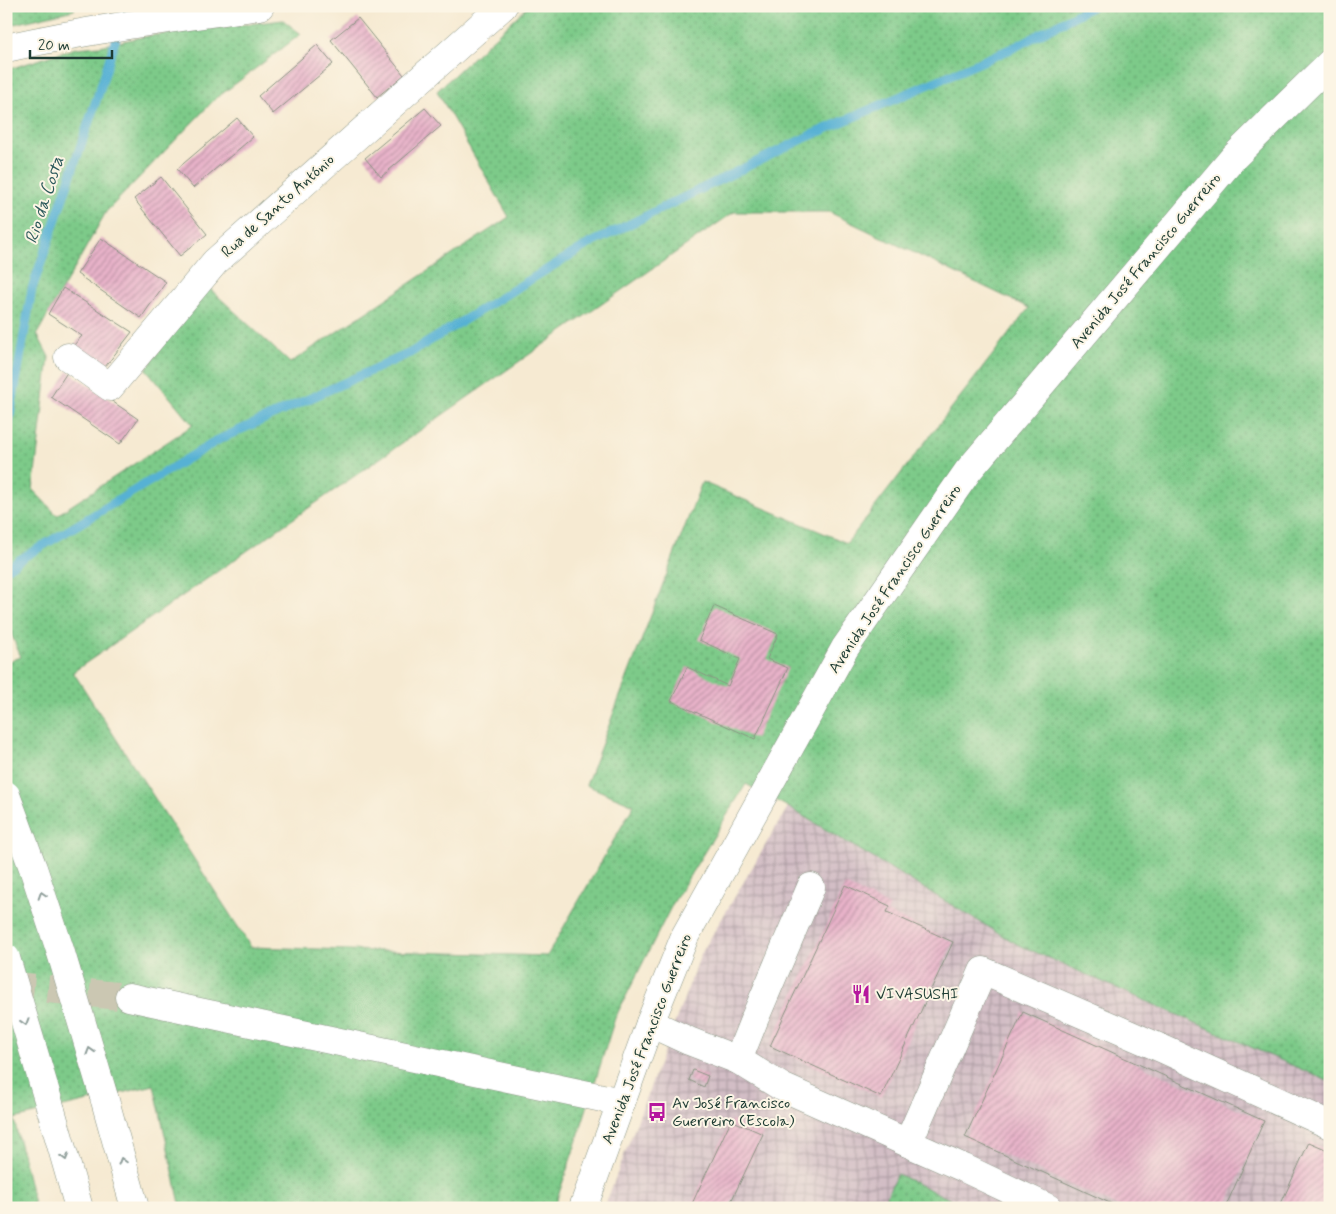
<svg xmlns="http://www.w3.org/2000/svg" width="1336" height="1214" font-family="Mynerve,sans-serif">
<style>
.industrial{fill:url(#industrial-grid)}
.grass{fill:url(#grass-dots);stroke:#4e845e;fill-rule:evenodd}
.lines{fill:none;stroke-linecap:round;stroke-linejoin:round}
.stream{stroke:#56b1d4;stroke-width:9}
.building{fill:url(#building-hatch)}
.minor-tunnel{stroke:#cbc7b2;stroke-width:28;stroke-dasharray:28 14;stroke-linecap:butt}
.minor-casing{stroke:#8a9483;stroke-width:29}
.major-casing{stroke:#8a9483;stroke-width:29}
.highway-casing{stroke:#8a9483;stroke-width:29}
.minor{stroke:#fff;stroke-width:28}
.major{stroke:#fff;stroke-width:28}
.highway{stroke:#fff;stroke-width:28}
.highway-bridge-casing{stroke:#8a9483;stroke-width:29;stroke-linecap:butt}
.highway-bridge{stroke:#fff;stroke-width:28}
.oneway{stroke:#8f9e9a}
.labels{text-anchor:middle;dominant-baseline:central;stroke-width:4;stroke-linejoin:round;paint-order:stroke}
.street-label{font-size:16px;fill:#1f3d34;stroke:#fcf5e5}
.poi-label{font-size:16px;fill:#1f3d34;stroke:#fcf5e5;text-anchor:start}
.water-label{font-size:18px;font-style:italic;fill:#2d5a5c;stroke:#fcf5e5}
</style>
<defs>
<pattern id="industrial-grid" width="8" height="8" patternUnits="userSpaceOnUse" patternTransform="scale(1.25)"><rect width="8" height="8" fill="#d2bdc5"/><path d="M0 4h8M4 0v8" fill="none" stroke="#aa9ba1"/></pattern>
<pattern id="grass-dots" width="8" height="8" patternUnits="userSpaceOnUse" patternTransform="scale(1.25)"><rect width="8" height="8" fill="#7dca89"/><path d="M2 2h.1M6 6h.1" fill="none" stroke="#66a571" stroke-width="1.8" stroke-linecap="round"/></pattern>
<pattern id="building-hatch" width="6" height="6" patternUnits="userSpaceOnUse" patternTransform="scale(1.25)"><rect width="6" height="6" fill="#e8b2c9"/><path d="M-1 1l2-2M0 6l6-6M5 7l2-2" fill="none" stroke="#bb92a4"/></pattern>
</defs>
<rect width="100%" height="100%" fill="#fcf5e5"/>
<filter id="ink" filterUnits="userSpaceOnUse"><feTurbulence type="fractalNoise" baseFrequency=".02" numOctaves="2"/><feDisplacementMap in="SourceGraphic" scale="10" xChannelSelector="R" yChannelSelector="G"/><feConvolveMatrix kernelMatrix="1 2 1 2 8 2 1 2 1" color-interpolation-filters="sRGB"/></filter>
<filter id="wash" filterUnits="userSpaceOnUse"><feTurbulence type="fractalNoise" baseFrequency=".0096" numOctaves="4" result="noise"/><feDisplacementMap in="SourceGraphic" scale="20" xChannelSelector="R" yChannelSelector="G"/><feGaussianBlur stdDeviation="1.12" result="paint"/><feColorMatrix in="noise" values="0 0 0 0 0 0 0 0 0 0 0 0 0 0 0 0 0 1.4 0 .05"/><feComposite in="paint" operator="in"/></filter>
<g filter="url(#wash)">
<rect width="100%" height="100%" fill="#f6ead2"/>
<!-- industrial -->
<polygon class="industrial" points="788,807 1017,944 1330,1082 1330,1208 968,1208 897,1174 881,1208 604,1208 701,954"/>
<!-- grass -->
<g class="grass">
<polygon points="6,6 75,6 74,10 6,26"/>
<path d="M528 6H1330V1082L1017 944 788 807 746 784 673 903 615 1018 576 1143 554 1208H181L154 1085 14 1119 35 1208H6V662L21 657 6 622V70L76 48 99 46 148 36 283 20 301 34 214 100 106 212 37 334 49 357 33 490 57 515 193 425 146 369 207 286 290 363 509 217 437 91ZM734 212H829L1029 308 847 543 702 482 586 785 634 805 547 956 251 947 73 672Z"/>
<polygon points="897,1174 968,1208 881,1208"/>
</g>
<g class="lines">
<!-- stream -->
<g class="stream">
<polyline points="6,439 32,289 100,89 126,6"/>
<polyline points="6,569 19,560 220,439 410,353 587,245 807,137 1015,47 1093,6"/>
</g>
</g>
<g id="blocks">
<!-- building -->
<g class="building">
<polygon points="358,18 404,75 377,97 331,40"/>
<polygon points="317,45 333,64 273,114 258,96"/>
<polygon points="425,108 441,126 381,177 365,158"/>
<polygon points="237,118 253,137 193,188 177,169"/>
<polygon points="161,177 207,234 180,256 134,199"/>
<polygon points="101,238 166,282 141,318 77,274"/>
<polygon points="63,288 132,332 105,367 73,346 82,336 48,314"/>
<polygon points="68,371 138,419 120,444 51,397"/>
<polygon points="714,606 778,634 767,659 788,668 755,739 671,701 687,667 728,686 740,659 699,640"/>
<polygon points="845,885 890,906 887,912 953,942 881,1097 770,1046"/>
<polygon points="1023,1012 1264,1121 1225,1208 1121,1208 965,1137"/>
<polygon points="693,1070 708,1076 704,1087 689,1080"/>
<polygon points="731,1120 763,1134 728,1208 690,1208"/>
<polygon points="1309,1142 1330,1151 1330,1208 1279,1208"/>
</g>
</g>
</g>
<g filter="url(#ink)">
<use href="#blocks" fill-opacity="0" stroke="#8a9483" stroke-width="1"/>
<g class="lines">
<!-- minor-tunnel -->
<polyline class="minor-tunnel" points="6,985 129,997"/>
<!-- minor casing -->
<g class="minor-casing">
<g id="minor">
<path d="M6 48C90 29 175 18 260 6"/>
<polyline points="68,357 110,387 215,262 503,6"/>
<polyline points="129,997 621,1102"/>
<polyline points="650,1023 689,1041 738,1060 782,1087 964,1168 1048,1208"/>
<polyline points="738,1060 754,1020 811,887"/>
<polyline points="908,1143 983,971 1163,1049 1330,1125"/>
</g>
</g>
<!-- major casing -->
<g class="major-casing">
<polyline id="major" points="583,1208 650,1023 685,936 845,648 968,471 1234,157 1330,63"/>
</g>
<!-- highway casing -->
<g class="highway-casing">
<g id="highway">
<polyline points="104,1097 135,1208"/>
<polyline points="51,1110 79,1208"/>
</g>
</g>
<!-- minor -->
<use href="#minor" class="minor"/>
<!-- major -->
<use href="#major" class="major"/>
<!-- highway -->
<use href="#highway" class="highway"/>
<!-- highway-bridge casing -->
<g class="highway-bridge-casing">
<g id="highway-bridge">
<polyline points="6,795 33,868 61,953 104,1097"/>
<polyline points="6,958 51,1110"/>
</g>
</g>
<!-- highway-bridge -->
<use href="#highway-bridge" class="highway-bridge"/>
</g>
<!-- one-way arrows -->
<defs><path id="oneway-chevron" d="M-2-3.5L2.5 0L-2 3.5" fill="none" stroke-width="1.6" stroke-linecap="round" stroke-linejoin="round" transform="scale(1.25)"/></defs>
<g class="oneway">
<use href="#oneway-chevron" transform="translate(42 895) rotate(-108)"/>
<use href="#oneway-chevron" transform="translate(25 1022) rotate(73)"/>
<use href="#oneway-chevron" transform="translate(90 1051) rotate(-107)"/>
<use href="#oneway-chevron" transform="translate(65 1157) rotate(74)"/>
<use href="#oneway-chevron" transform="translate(122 1161) rotate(-106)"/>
</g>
</g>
<!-- icons -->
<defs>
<g id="restaurant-bare" transform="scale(1.5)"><path d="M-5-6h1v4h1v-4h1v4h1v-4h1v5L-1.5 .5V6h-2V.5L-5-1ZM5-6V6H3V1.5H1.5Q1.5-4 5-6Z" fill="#b5179e" stroke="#fcf5e5" stroke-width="2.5" paint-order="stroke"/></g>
<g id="bus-bare" transform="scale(1.5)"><path d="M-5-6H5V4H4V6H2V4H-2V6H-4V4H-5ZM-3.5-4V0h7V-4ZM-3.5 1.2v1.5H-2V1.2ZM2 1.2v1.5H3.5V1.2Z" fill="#b5179e" stroke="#fcf5e5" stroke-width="2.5" paint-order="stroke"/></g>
</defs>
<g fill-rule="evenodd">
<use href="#restaurant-bare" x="861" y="994"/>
<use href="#bus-bare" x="657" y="1112"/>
</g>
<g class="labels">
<!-- street labels -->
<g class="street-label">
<text transform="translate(278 206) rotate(-42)">Rua de Santo António</text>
<text transform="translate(1146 261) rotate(-50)">Avenida José Francisco Guerreiro</text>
<text transform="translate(895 579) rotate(-56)">Avenida José Francisco Guerreiro</text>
<text transform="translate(647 1039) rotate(-69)">Avenida José Francisco Guerreiro</text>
</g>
<!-- poi labels -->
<g class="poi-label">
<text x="876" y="994">VIVASUSHI</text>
<text x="672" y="1103">Av José Francisco<tspan x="672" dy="18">Guerreiro (Escola)</tspan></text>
</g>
<!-- water labels -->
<g class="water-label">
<text transform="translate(45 200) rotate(-72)">Rio da Costa</text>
</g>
</g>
<!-- margin -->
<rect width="1336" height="1214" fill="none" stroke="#fcf5e5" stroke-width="25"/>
<!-- scale -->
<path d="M30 50v8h82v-8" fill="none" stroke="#1f3d34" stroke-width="2.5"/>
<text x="38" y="50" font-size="15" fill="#1f3d34" stroke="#fcf5e5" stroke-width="4" paint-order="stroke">20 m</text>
</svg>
